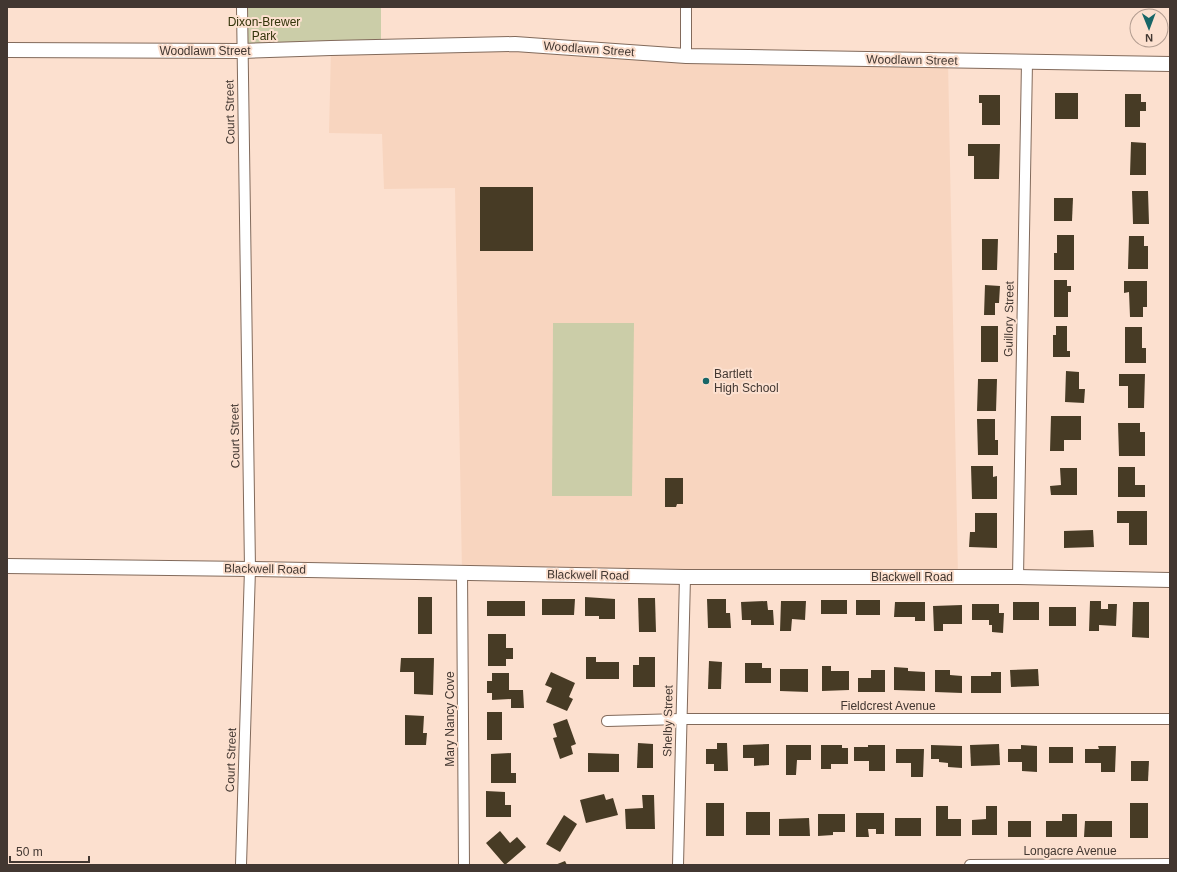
<svg xmlns="http://www.w3.org/2000/svg" width="1177" height="872" font-family="Helvetica,sans-serif">
<style>
.built{fill:#f8d5bf}
.green{fill:#cbcda8}
.building{fill:#473b25}
.lines{fill:none;stroke-linecap:round;stroke-linejoin:round}
.street-casing{stroke:#826a5b;stroke-width:12}
.secondary-casing{stroke:#826a5b;stroke-width:16}
.street{stroke:#fff;stroke-width:10}
.secondary{stroke:#fff;stroke-width:14}
.poi-dot{fill:#186667;stroke:#fce0cf;stroke-width:1.5}
.labels{text-anchor:middle;dominant-baseline:central;stroke-width:4;stroke-linejoin:round;paint-order:stroke}
.park-label{font-size:12px;fill:#33340a;stroke:#fce0cf}
.street-label{font-size:12px;fill:#423731;stroke:#fce0cf}
.poi-label{font-size:12px;fill:#423731;stroke:#fce0cf;text-anchor:start}
</style>
<rect width="100%" height="100%" fill="#fce0cf"/>
<!-- built -->
<polygon class="built" points="515,44 948,61 958,577 462,572 455,188 384,189 382,134 329,133 331,48"/>
<!-- green -->
<g class="green">
<polygon points="242,7 381,7 381,47 242,51"/>
<polygon points="553,323 634,323 632,496 552,496"/>
</g>
<!-- building -->
<g class="building">
<rect x="1055" y="93" width="23" height="26"/>
<polygon points="1125,94 1141,94 1141,102 1146,102 1146,111 1140,111 1140,127 1125,127"/>
<polygon points="979,95 1000,95 1000,125 982,125 982,103 979,103"/>
<polygon points="1131,142 1146,143 1146,175 1130,175"/>
<polygon points="968,144 1000,144 999,179 974,179 974,156 968,156"/>
<rect x="480" y="187" width="53" height="64"/>
<polygon points="1132,191 1148,191 1149,224 1133,224"/>
<polygon points="1054,198 1073,198 1072,221 1054,221"/>
<polygon points="1057,235 1074,235 1074,270 1054,270 1054,253 1057,253"/>
<polygon points="1129,236 1144,236 1144,246 1148,246 1148,269 1128,269"/>
<polygon points="982,239 998,239 997,270 982,270"/>
<polygon points="1054,280 1067,280 1067,286 1071,286 1071,292 1068,292 1068,317 1054,317"/>
<polygon points="1124,281 1147,281 1147,307 1143,307 1143,317 1130,317 1129,292 1124,293"/>
<polygon points="985,285 1000,286 999,303 995,303 995,315 984,315"/>
<rect x="981" y="326" width="17" height="36"/>
<polygon points="1056,326 1067,326 1067,351 1070,351 1070,357 1053,357 1053,335 1056,335"/>
<polygon points="1125,327 1142,327 1142,348 1146,348 1146,363 1125,363"/>
<polygon points="1066,371 1079,372 1079,389 1085,389 1084,403 1065,402"/>
<polygon points="1119,374 1145,374 1144,408 1128,408 1128,386 1119,386"/>
<polygon points="978,379 997,379 996,411 977,411"/>
<polygon points="1051,416 1081,416 1081,440 1064,440 1064,451 1050,451"/>
<polygon points="977,419 995,419 995,440 998,440 998,455 978,455"/>
<polygon points="1118,423 1140,423 1140,432 1145,432 1145,456 1119,456"/>
<polygon points="971,466 993,466 993,477 997,476 997,499 972,499"/>
<polygon points="1118,467 1135,467 1135,485 1145,485 1145,497 1118,497"/>
<polygon points="1060,468 1077,468 1077,495 1051,495 1050,486 1061,485"/>
<polygon points="665,478 683,478 683,504 677,504 676,507 665,507"/>
<polygon points="1117,511 1147,511 1147,545 1129,545 1129,523 1117,523"/>
<polygon points="975,513 997,513 997,548 969,547 970,532 975,532"/>
<polygon points="1093,530 1094,547 1064,548 1064,531"/>
<rect x="418" y="597" width="14" height="37"/>
<polygon points="585,597 615,599 615,619 599,619 599,616 585,616"/>
<polygon points="638,598 655,598 656,632 639,632"/>
<polygon points="542,599 575,599 574,615 542,615"/>
<polygon points="707,599 726,599 726,613 730,613 731,628 708,628"/>
<rect x="821" y="600" width="26" height="14"/>
<rect x="856" y="600" width="24" height="15"/>
<rect x="487" y="601" width="38" height="15"/>
<polygon points="767,601 768,610 773,610 774,625 751,625 751,620 742,620 741,602"/>
<polygon points="781,601 806,601 805,620 792,619 791,631 780,631"/>
<polygon points="1090,601 1101,601 1101,609 1108,609 1108,604 1117,604 1116,626 1099,625 1099,631 1089,631"/>
<polygon points="895,602 925,602 925,621 915,621 915,617 894,617"/>
<rect x="1013" y="602" width="26" height="18"/>
<polygon points="1133,602 1149,602 1149,638 1132,637"/>
<polygon points="972,604 999,604 999,613 1004,613 1003,633 992,632 992,625 989,625 989,620 972,620"/>
<polygon points="962,605 962,624 943,624 943,631 934,631 933,606"/>
<rect x="1049" y="607" width="27" height="19"/>
<polygon points="488,634 506,634 506,648 513,648 513,659 506,659 506,666 488,666"/>
<polygon points="586,657 596,657 596,662 619,662 619,679 586,679"/>
<polygon points="639,657 655,657 655,687 633,687 633,665 639,665"/>
<polygon points="401,658 434,658 433,695 414,694 414,672 400,672"/>
<polygon points="709,661 722,662 721,689 708,689"/>
<polygon points="745,663 762,663 762,668 771,668 771,683 745,683"/>
<polygon points="822,666 831,666 831,671 849,671 849,690 822,691"/>
<polygon points="894,667 908,668 908,671 925,672 925,691 894,690"/>
<polygon points="780,669 808,669 808,692 780,691"/>
<polygon points="1038,669 1039,686 1011,687 1010,670"/>
<polygon points="871,670 885,670 885,692 858,692 858,678 871,678"/>
<polygon points="935,670 950,670 950,675 962,676 962,693 935,692"/>
<polygon points="551,672 575,683 569,697 573,699 567,711 546,702 552,688 545,685"/>
<polygon points="991,672 1001,672 1001,693 971,693 971,676 991,676"/>
<polygon points="492,673 509,673 509,690 523,690 524,708 511,708 511,699 492,700 492,693 487,693 487,681 492,681"/>
<rect x="487" y="712" width="15" height="28"/>
<polygon points="405,715 424,716 423,733 427,733 426,745 405,745"/>
<polygon points="567,719 576,744 571,746 573,754 560,759 553,738 557,737 553,724"/>
<polygon points="638,743 653,744 653,768 637,768"/>
<polygon points="717,743 727,743 728,771 714,771 714,764 706,764 706,749 717,749"/>
<polygon points="769,744 769,765 754,766 754,758 743,758 743,745"/>
<polygon points="999,744 1000,765 971,766 970,745"/>
<polygon points="786,745 811,745 811,760 797,760 796,775 786,775"/>
<polygon points="821,745 842,745 842,748 848,748 848,764 831,764 831,769 821,769"/>
<polygon points="868,745 885,745 885,771 869,771 869,761 854,761 854,747 868,747"/>
<polygon points="931,745 962,746 962,768 948,767 948,763 939,762 939,759 931,759"/>
<polygon points="1021,745 1037,746 1037,772 1022,771 1022,762 1008,762 1008,749 1021,749"/>
<polygon points="1098,746 1116,746 1115,772 1101,772 1101,763 1085,763 1085,749 1099,749"/>
<rect x="1049" y="747" width="24" height="16"/>
<polygon points="896,749 924,749 923,777 911,777 911,763 896,763"/>
<polygon points="511,753 511,773 516,773 516,783 491,783 491,754"/>
<polygon points="588,753 619,754 619,772 588,772"/>
<polygon points="1131,761 1149,761 1148,781 1131,781"/>
<polygon points="486,791 505,792 505,805 511,805 511,817 486,817"/>
<polygon points="604,794 606,800 613,798 618,815 586,823 580,800"/>
<polygon points="642,795 654,795 655,829 626,829 625,809 643,808"/>
<rect x="706" y="803" width="18" height="33"/>
<rect x="1130" y="803" width="18" height="35"/>
<polygon points="936,806 948,806 948,819 961,819 961,836 936,836"/>
<polygon points="986,806 997,806 997,835 972,835 972,820 986,819"/>
<rect x="746" y="812" width="24" height="23"/>
<polygon points="856,813 884,813 884,834 876,834 876,829 868,829 869,837 856,837"/>
<polygon points="818,814 845,814 845,832 833,832 833,835 818,836"/>
<polygon points="1062,814 1077,814 1077,837 1046,837 1046,821 1062,821"/>
<polygon points="564,815 577,824 560,852 546,844"/>
<polygon points="809,818 810,836 779,836 779,819"/>
<rect x="895" y="818" width="26" height="18"/>
<rect x="1008" y="821" width="23" height="16"/>
<polygon points="1085,821 1112,821 1112,837 1084,837"/>
<polygon points="500,831 510,843 517,837 526,847 505,865 486,843"/>
<polygon points="565,861 567,865 555,865"/>
</g>
<g class="lines">
<!-- street casing -->
<g class="street-casing">
<g id="street">
<polyline points="686,56 686,7"/>
<polyline points="462,572 464,865"/>
<polyline points="1018,577 1027,62"/>
<polyline points="607,721 681,719 1170,719"/>
<polyline points="241,865 250,569 242,7"/>
<polyline points="678,865 685,577"/>
<polyline points="970,865 1170,864"/>
</g>
</g>
<!-- secondary casing -->
<g class="secondary-casing">
<g id="secondary">
<polyline points="7,50 242,51 331,48 515,44 686,56 1170,64"/>
<polyline points="7,566 250,569 685,577 1018,577 1170,580"/>
</g>
</g>
<!-- street -->
<use href="#street" class="street"/>
<!-- secondary -->
<use href="#secondary" class="secondary"/>
</g>
<!-- markers -->
<circle class="poi-dot" cx="706" cy="381" r="4"/>
<g class="labels">
<!-- park labels -->
<g class="park-label">
<text x="264" y="22">Dixon-Brewer<tspan x="264" dy="14">Park</tspan></text>
</g>
<!-- street labels -->
<g class="street-label">
<text transform="translate(589 49) rotate(4)">Woodlawn Street</text>
<text x="205" y="51">Woodlawn Street</text>
<text transform="translate(912 60) rotate(1)">Woodlawn Street</text>
<text transform="translate(230 112) rotate(-91)">Court Street</text>
<text transform="translate(1009 319) rotate(-89)">Guillory Street</text>
<text transform="translate(235 436) rotate(-91)">Court Street</text>
<text transform="translate(265 569) rotate(1)">Blackwell Road</text>
<text transform="translate(588 575) rotate(1)">Blackwell Road</text>
<text x="912" y="577">Blackwell Road</text>
<text x="888" y="706">Fieldcrest Avenue</text>
<text transform="translate(450 719) rotate(-90)">Mary Nancy Cove</text>
<text transform="translate(668 721) rotate(-89)">Shelby Street</text>
<text transform="translate(231 760) rotate(-88)">Court Street</text>
<text x="1070" y="851">Longacre Avenue</text>
</g>
<!-- poi labels -->
<g class="poi-label">
<text x="714" y="374">Bartlett<tspan x="714" dy="14">High School</tspan></text>
</g>
</g>
<!-- border -->
<rect width="1177" height="872" fill="none" stroke="#423731" stroke-width="16"/>
<!-- north arrow -->
<g transform="translate(1149 28) rotate(179)"><circle r="19" fill="#fce0cf" stroke="#b29c90"/>
<path d="M0-3L7 15L0 10L-7 15Z" fill="#186667"/>
<text y="-6" font-size="11" font-weight="bold" text-anchor="middle" fill="#423731">N</text>
</g>
<!-- scale -->
<path d="M10 856v6h79v-6" fill="none" stroke="#423731" stroke-width="2"/>
<text x="16" y="856" font-size="12" fill="#423731" stroke="#fce0cf" stroke-width="3" paint-order="stroke">50 m</text>
</svg>
